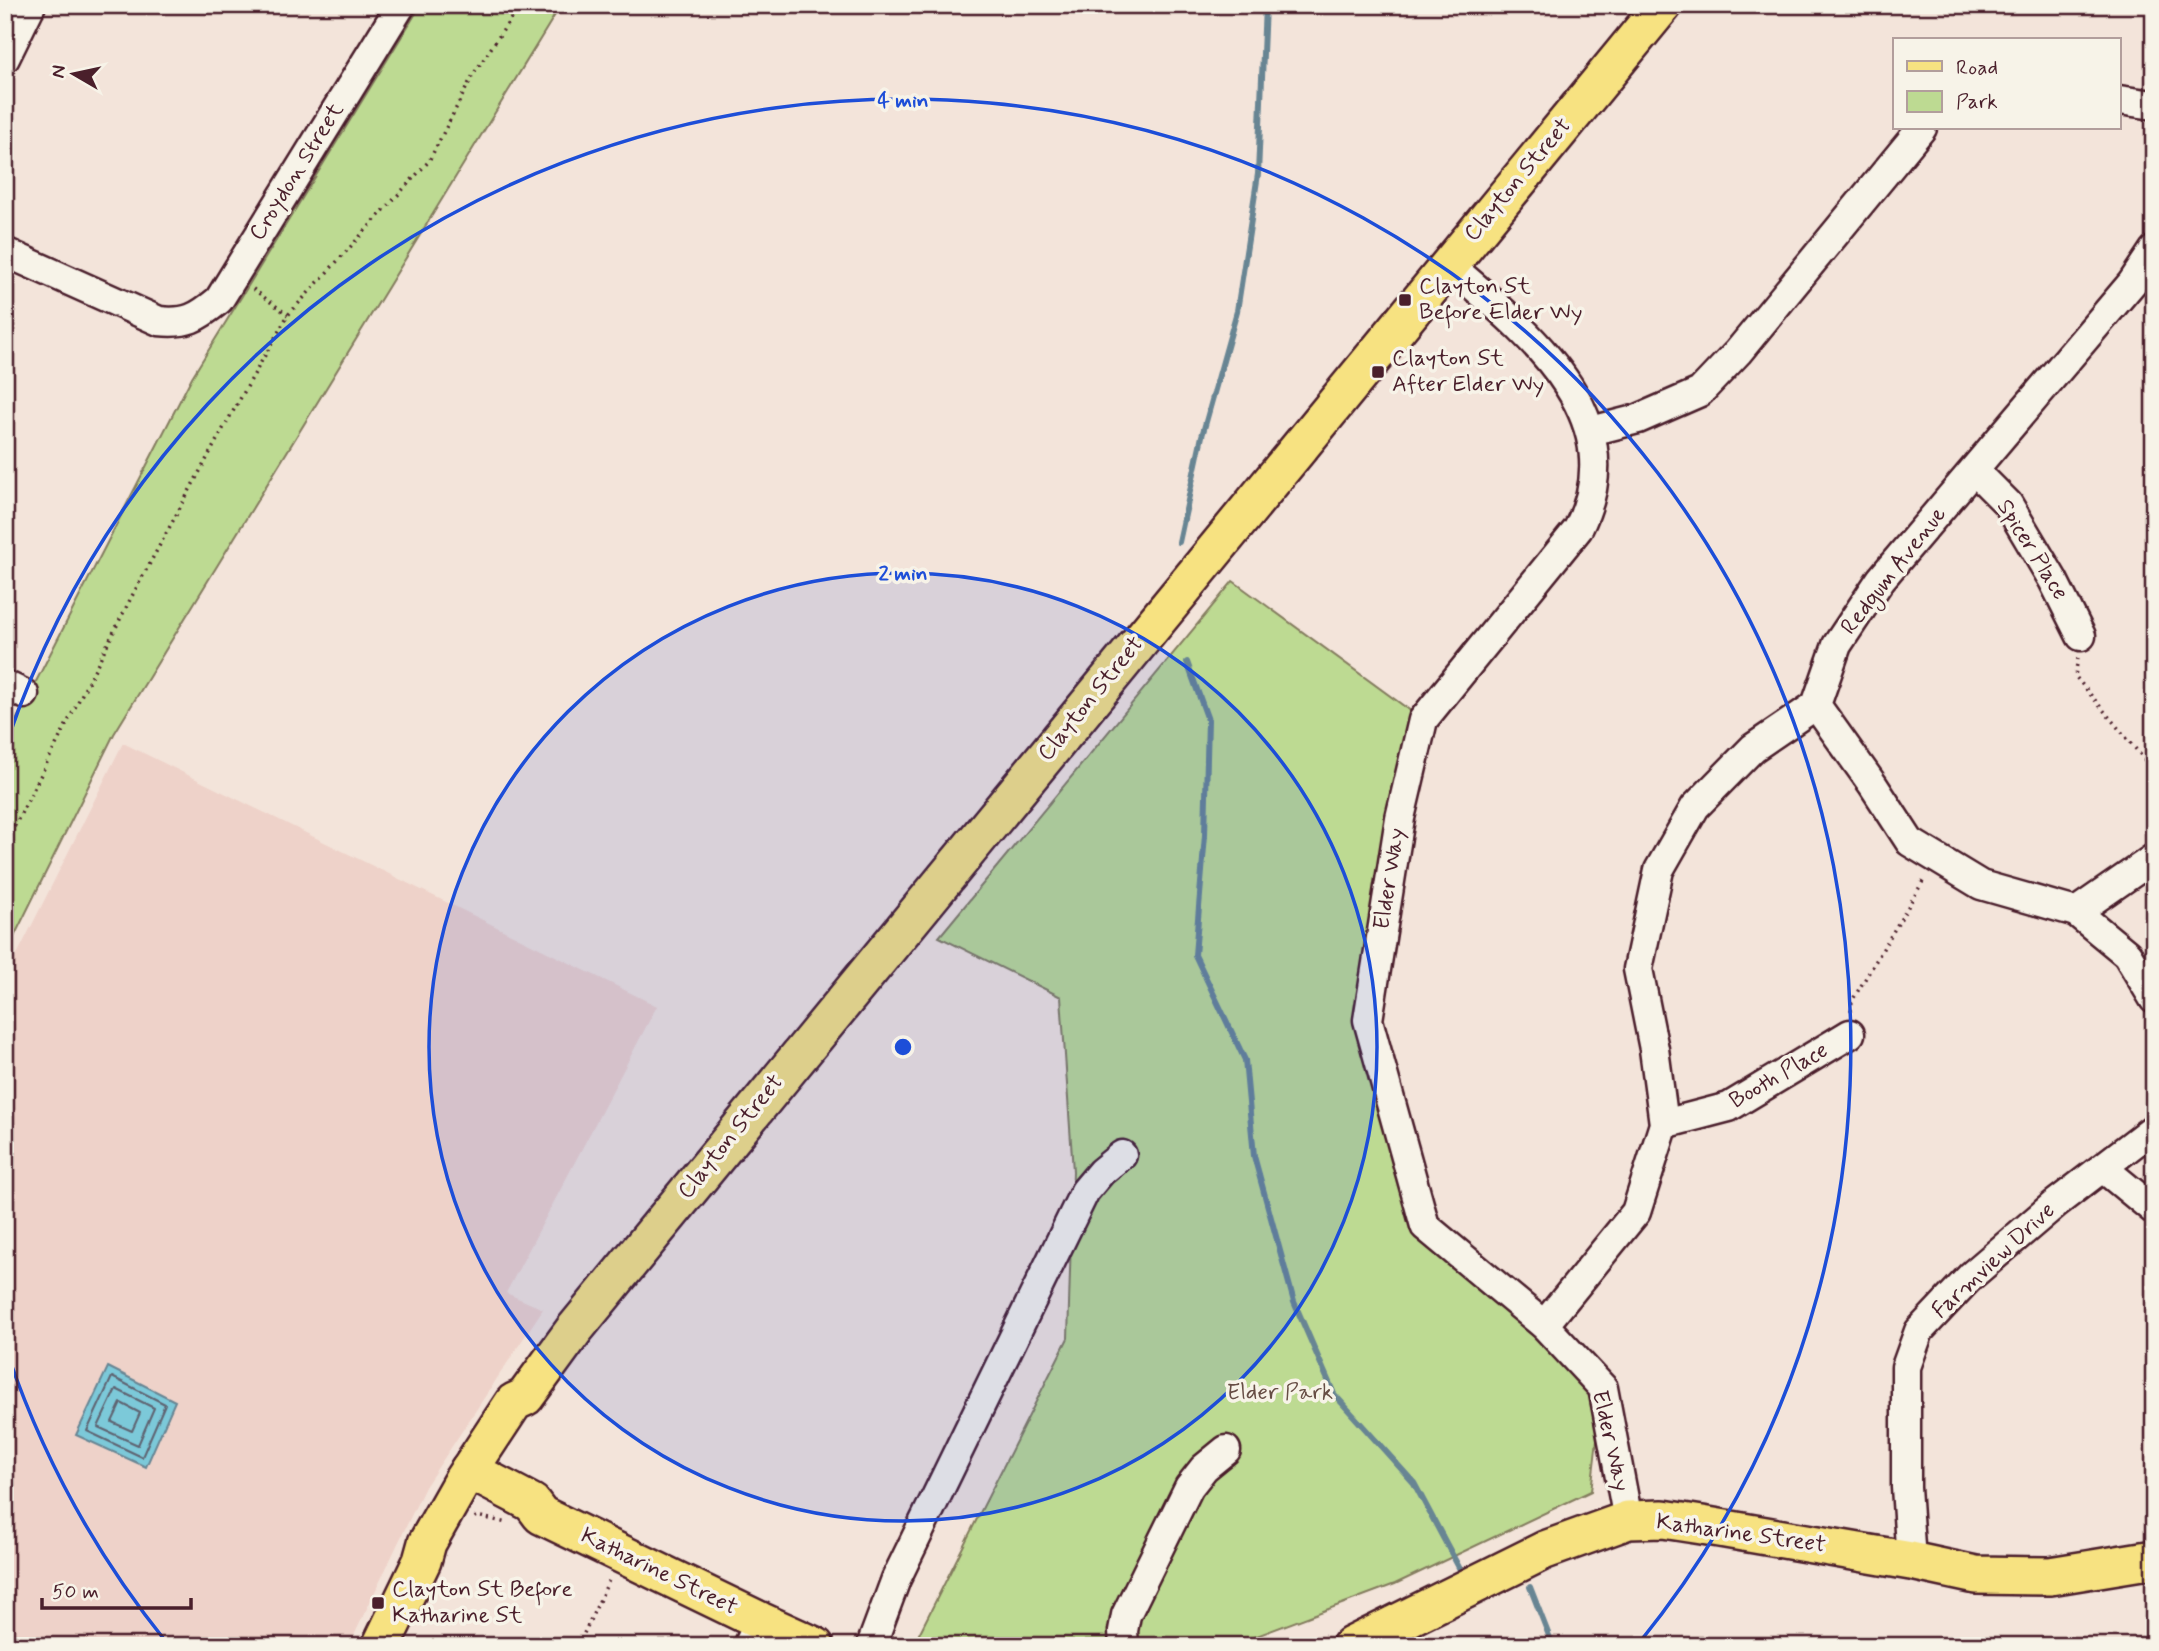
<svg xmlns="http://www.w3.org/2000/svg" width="2159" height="1651" font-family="Mynerve,sans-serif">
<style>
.built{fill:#eed2c9}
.green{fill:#bdda92;stroke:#847c5e;stroke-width:2}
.water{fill:#7bc9d9;stroke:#678593;stroke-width:2}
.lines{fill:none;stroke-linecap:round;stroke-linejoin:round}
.shore{stroke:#5e6371;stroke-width:2}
.stream{stroke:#678593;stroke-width:6}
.minor-casing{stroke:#4a1f2b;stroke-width:33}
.major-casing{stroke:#4a1f2b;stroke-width:42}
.path{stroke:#4a1f2b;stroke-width:3.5;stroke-dasharray:2 5;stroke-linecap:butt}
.minor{stroke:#f7f3e8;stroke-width:28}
.major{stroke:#f7e281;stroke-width:37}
.ring{fill:none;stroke:#1d4ed8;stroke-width:3.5}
.poi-dot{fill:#4a1f2b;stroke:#f7f3e8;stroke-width:2.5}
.labels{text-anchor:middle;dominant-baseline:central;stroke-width:7;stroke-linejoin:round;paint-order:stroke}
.street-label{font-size:23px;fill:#4a1f2b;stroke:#f7f3e8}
.poi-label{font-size:23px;fill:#4a1f2b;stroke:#f7f3e8;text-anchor:start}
.park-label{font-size:23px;fill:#674e45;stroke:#f7f3e8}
.centre{fill:#1d4ed8;stroke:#f7f3e8;stroke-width:3.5}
.ring-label{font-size:21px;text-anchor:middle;font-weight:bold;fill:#1d4ed8;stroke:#f7f3e8;stroke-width:7;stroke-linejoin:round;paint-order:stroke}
</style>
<rect width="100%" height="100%" fill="#f3e4da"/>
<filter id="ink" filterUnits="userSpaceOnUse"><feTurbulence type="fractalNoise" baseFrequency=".0143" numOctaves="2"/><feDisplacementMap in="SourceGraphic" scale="14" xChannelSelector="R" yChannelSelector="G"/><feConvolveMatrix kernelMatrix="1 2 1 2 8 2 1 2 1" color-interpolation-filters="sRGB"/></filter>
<g filter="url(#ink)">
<!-- built -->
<polygon class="built" points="123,743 657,1006 506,1293 543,1309 425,1487 349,1646 5,1646 5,979"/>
<!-- green -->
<g class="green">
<polygon points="421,5 561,5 114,734 5,955 5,742 192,377"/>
<polygon points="1233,581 1423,720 1368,1020 1425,1226 1603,1388 1591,1491 1395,1584 1230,1646 913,1646 1068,1338 1073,1171 1061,997 939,937"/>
</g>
<!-- water -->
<polygon class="water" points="108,1367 175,1401 146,1467 76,1435"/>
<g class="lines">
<!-- shore -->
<g class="shore">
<polygon points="112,1377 165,1404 142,1457 87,1431"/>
<polygon points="116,1389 154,1408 138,1445 98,1427"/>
<polygon points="121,1403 140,1413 132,1431 112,1422"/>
</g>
<!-- stream -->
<g class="stream">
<polyline points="1179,542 1202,436 1237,311 1258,174 1265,5"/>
<polyline points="1187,662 1208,720 1205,835 1195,955 1245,1060 1254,1156 1294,1302 1334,1394 1414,1483 1463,1575"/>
<polyline points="1530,1587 1553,1646"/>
</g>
<!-- minor casing -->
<g class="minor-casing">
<g id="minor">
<polyline points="5,58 31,5"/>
<polyline points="2119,100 2154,105"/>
<polyline points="2154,250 2132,283 1881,579 1837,645 1816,705 1873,785 1910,842 1981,885 2076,912 2127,954 2154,999"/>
<path d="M5 252 159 321C187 324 197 318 219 300L401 5"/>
<path d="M1449 265C1526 331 1636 416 1578 529L1423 720 1400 818 1368 1020 1425 1226 1544 1325 1603 1388 1628 1520"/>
<polyline points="1591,431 1638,419 1700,392 1738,352 1922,128"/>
<polyline points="1974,470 2008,504 2053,580 2081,636"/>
<polyline points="5,685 24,694"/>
<polyline points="2076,912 2154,858"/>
<polyline points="1664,1124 1729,1107 1850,1034"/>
<polyline points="2103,1168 2154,1210"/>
<polyline points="1544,1325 1636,1212 1664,1124 1654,1049 1638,969 1659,870 1695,807 1753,748 1816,705"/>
<polyline points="1911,1561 1906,1487 1906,1367 1919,1331 1971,1276 2055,1204 2154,1128"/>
<polyline points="748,1646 760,1621"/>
<polyline points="871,1646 896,1579 1085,1191 1101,1172 1122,1155"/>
<polyline points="1124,1646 1123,1631 1126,1615 1189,1487 1204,1468 1226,1450"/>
</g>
</g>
<!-- major casing -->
<g class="major-casing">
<g id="major">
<polyline points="469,1470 532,1503 541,1515 760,1621 815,1646"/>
<polyline points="381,1646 422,1561 427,1543 462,1481 514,1402 525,1397 574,1330 1663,5"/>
<polyline points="1351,1646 1545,1550 1628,1520 1663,1519 1702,1525 1911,1561 1976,1575 2050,1576 2154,1559"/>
</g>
</g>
<!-- path -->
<g class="path">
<polyline points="253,289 288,315"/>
<polyline points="2078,658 2075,676 2154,771"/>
<polyline points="5,845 132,596 223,429 288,315 429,161 473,75 520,5"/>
<polyline points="1851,1011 1852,1001 1925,878"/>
<polyline points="475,1518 477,1516 507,1523"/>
<polyline points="578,1646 610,1578"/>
<polyline points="1299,1646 1325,1635"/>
</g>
<!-- minor -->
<use href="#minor" class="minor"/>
<!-- major -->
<use href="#major" class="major"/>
</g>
</g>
<!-- distance rings -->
<circle cx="903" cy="1047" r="474" fill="#1d4ed8" fill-opacity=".12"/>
<g class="ring">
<circle cx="903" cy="1047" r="474"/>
<path d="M167 1643A947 947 0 0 1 8 1355M8 739A947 947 0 1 1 1639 1643"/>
</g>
<!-- markers -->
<g class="poi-dot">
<rect x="1398" y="293" width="14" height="14" rx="3.5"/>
<rect x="1371" y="365" width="14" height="14" rx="3.5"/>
<rect x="371" y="1596" width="14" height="14" rx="3.5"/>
</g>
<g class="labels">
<!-- street labels -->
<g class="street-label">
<text transform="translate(297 172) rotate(-58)">Croydon Street</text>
<text transform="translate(1518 180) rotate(-50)">Clayton Street</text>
<text transform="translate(2032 550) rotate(58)">Spicer Place</text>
<text transform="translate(1894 571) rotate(-52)">Redgum Avenue</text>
<text transform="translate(1091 699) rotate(-51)">Clayton Street</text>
<text transform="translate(1390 879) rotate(-81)">Elder Way</text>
<text transform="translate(1779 1076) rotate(-30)">Booth Place</text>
<text transform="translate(731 1137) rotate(-51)">Clayton Street</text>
<text transform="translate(1994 1261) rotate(-43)">Farmview Drive</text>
<text transform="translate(1610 1441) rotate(77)">Elder Way</text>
<text transform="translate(1741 1534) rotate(8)">Katharine Street</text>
<text transform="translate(659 1572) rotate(26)">Katharine Street</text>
</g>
<!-- poi labels -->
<g class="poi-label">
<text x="1419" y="287">Clayton St<tspan x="1419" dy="26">Before Elder Wy</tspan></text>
<text x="1392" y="359">Clayton St<tspan x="1392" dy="26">After Elder Wy</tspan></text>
<text x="392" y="1590">Clayton St Before<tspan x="392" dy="26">Katharine St</tspan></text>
</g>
<!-- park labels -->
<g class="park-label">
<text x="1280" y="1393">Elder Park</text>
</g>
</g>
<circle cx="903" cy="1047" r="10" class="centre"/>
<g class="ring-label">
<text x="903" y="107">4 min</text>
<text x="903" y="580">2 min</text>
</g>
<!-- margin -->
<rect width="2159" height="1651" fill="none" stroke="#f7f3e8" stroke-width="28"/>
<rect x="14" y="14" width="2131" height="1623" fill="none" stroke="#4a1f2b" stroke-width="2.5" filter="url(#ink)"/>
<!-- legend -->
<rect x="1893" y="38" width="228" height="91" fill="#f7f3e8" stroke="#b29e9c" stroke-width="2"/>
<rect x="1907" y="61" width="35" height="10" fill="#f7e281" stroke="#b29e9c" stroke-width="2"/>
<text x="1956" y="74" font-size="21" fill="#4a1f2b">Road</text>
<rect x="1907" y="91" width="35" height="21" fill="#bdda92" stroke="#b29e9c" stroke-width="2"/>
<text x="1956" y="108" font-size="21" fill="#4a1f2b">Park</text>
<!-- north arrow -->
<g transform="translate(74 74) rotate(279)" stroke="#f7f3e8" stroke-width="5" paint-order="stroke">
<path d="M0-5L12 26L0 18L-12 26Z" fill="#4a1f2b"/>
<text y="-10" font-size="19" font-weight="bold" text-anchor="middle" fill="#4a1f2b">N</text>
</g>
<!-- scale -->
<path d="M42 1598v10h149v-10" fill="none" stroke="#4a1f2b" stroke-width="3.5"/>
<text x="52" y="1598" font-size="21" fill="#4a1f2b" stroke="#f7f3e8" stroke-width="5" paint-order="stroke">50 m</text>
</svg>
